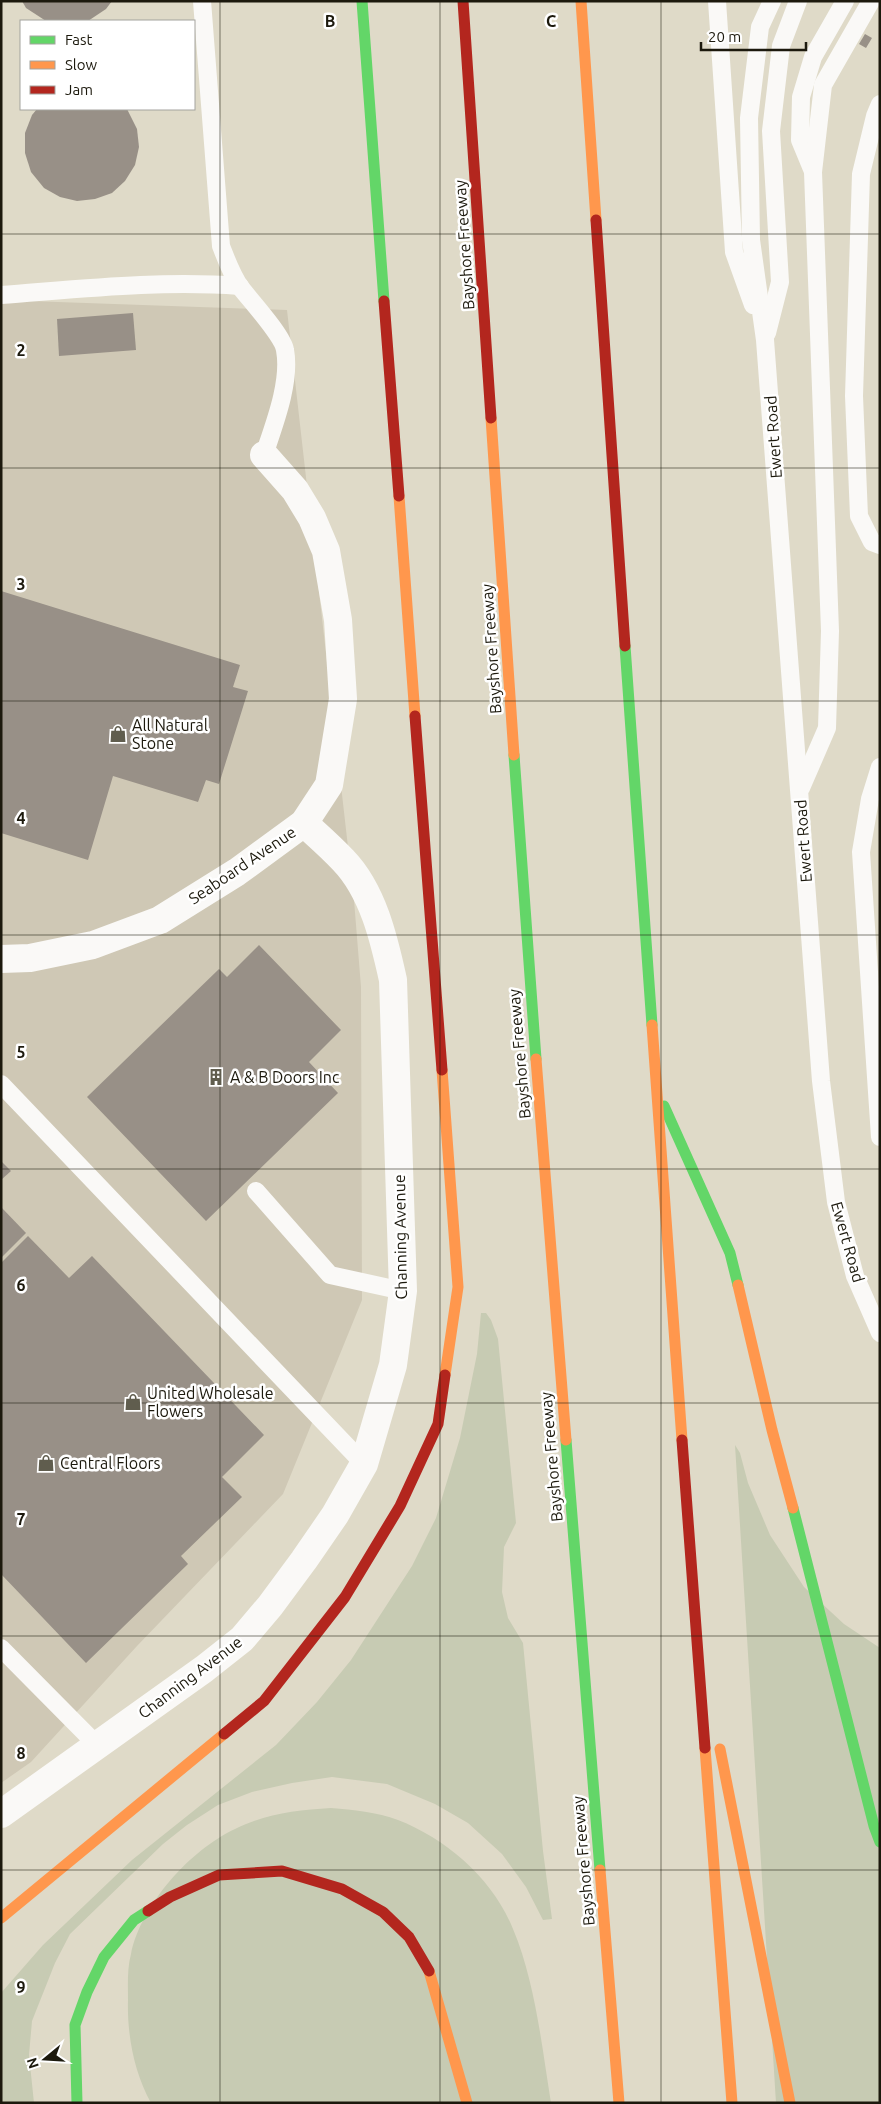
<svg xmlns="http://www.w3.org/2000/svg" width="881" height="2104" font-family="Ubuntu,sans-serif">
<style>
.commercial{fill:#cfc8b5}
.green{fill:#c7cbb3}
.building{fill:#989087}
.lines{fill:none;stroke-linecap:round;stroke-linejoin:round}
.lane{stroke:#faf9f7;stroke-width:18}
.street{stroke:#faf9f7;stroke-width:28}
.fast{stroke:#63d668;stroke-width:11}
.slow{stroke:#ff974d;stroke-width:11}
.jam{stroke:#b3261e;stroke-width:11}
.grid{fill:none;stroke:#1c190d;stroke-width:1;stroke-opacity:0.55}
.labels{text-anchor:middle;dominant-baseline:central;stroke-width:5;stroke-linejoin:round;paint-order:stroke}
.street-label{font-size:16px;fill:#1c190d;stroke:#fff}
.poi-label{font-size:16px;fill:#1c190d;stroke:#fff;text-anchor:start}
.grid-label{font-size:16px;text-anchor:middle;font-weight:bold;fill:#1c190d;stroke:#fff;stroke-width:5;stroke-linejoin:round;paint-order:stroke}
</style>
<rect width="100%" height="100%" fill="#dfdac8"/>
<!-- commercial -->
<polygon class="commercial" points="1,300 287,310 354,900 361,987 362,1300 283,1494 137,1646 31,1762 1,1783"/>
<!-- green -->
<g class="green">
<polygon points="481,1313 486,1313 491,1320 498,1339 516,1523 504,1547 502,1592 508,1618 523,1643 543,1851 552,1919 543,1920 526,1887 502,1854 468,1823 435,1804 387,1784 332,1777 292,1783 252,1792 218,1805 187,1825 163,1844 70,1934 55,1963 32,2021 29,2055 34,2103 1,2103 1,1993 43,1945 132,1860 276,1745 317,1702 351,1660 412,1566 436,1518 460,1438 477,1354"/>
<polygon points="735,1445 740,1453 748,1483 770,1535 804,1587 844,1624 880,1648 880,2103 776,2103"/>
<path d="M331 1808C353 1810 377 1812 398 1820 447 1839 493 1879 513 1929 535 1981 542 2047 551 2103H151C134 2072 127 2035 128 2000 128 1985 127 1969 131 1954 141 1905 190 1850 235 1829 265 1814 297 1810 331 1808Z"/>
</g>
<!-- building -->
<g class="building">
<polygon points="22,1 112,1 106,9 88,21 46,21 26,8"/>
<polygon points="865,34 872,38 866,48 859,44"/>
<polygon points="37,109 127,109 137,129 139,147 135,165 125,181 112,193 95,199 77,201 60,197 44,188 31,172 25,153 25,133 32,115"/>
<polygon points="133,313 136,350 59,356 57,319"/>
<polygon points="1,591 240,665 233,687 248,691 219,784 206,780 198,802 113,776 88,860 1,833"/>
<polygon points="259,945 341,1030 309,1062 338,1093 206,1221 87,1097 219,969 227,977"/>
<polygon points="1,1161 11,1171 1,1180"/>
<polygon points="1,1207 26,1233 1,1258"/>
<polygon points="28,1236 69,1278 92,1256 264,1435 222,1477 242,1497 181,1556 188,1564 86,1663 1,1574 1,1263"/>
</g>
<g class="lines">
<!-- lane -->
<g class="lane">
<path d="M202 1 221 246C227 261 232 276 241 288 251 301 283 336 285 350 291 382 274 425 264 455"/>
<polyline points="717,1 734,252 753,305"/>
<polyline points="772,1 760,27 749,118 751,240 765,340 821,1081 836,1202 855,1276 880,1333"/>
<polyline points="880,104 875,116 861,174 854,396 859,516 872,542 880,545"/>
<polyline points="812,169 800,140 801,97 813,57 845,1"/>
<path d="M1 295C81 289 160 280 240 286"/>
<polyline points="767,333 780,282 771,131 781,46 798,1"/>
<polyline points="880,767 870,799 861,852 880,1137"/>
<polyline points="801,788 827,728 830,631 813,172 823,85 871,1"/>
<polyline points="1,1084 364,1464"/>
<polyline points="256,1191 330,1275 403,1291"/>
<polyline points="1,1648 97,1745"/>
</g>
<!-- street -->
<g class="street">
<polyline points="1,959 30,958 93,945 160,920 237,872 304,823 329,785 343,699 338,620 326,551 312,518 295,490 264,455"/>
<path d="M1 1814 204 1669 242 1639 270 1606 304 1560 335 1515 364 1464 393 1365 403 1291 393 980C384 939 373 891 343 860 331 847 317 835 304 823"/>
</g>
<!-- fast -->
<g class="fast">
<polyline points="362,1 384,301"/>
<polyline points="625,646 652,1025"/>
<polyline points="514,755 536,1059"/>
<polyline points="664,1106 730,1253 738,1285"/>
<polyline points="566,1440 600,1870"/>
<polyline points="793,1508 874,1826 880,1842"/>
<polyline points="77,2103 75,2025 87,1992 104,1957 134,1920 148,1911"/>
</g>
<!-- slow -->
<g class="slow">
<polyline points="581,1 596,220"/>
<polyline points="491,418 514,755"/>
<polyline points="399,496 415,716"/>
<polyline points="652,1025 682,1440"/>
<polyline points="536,1059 566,1440"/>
<polyline points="442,1070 458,1287 445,1375"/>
<polyline points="738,1285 772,1430 793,1508"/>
<polyline points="705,1748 732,2103"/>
<polyline points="720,1749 790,2103"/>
<polyline points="600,1870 619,2103"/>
<polyline points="1,1918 224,1734"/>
<polyline points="429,1971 467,2103"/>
</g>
<!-- jam -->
<g class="jam">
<polyline points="463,1 491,418"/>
<polyline points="596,220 625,646"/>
<polyline points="384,301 399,496"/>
<polyline points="415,716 442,1070"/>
<polyline points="682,1440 705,1748"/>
<polyline points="224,1734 264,1701 345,1597 400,1506 438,1424 445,1375"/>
<polyline points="148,1911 170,1897 219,1875 282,1871 342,1889 383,1912 409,1937 429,1971"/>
</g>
</g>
<!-- grid -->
<path class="grid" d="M220 1V2103M440 1V2103M661 1V2103M1 234H880M1 468H880M1 701H880M1 935H880M1 1169H880M1 1403H880M1 1636H880M1 1870H880"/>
<!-- icons -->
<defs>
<g id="shop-bare" transform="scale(1.35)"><path d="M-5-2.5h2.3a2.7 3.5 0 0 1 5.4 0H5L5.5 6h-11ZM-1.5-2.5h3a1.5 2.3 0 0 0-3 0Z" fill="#605d4e" stroke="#fff" stroke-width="2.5" paint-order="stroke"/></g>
<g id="building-bare" transform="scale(1.35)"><path d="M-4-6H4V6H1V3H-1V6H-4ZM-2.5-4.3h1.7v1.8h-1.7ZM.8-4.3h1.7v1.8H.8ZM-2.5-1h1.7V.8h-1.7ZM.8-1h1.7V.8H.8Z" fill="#605d4e" stroke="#fff" stroke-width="2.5" paint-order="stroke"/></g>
</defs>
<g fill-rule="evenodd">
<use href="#shop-bare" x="118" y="734"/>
<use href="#building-bare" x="216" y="1077"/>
<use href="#shop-bare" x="133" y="1402"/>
<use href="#shop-bare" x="46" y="1463"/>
</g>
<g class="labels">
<!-- street labels -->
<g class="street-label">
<text transform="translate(464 245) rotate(-94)">Bayshore Freeway</text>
<text transform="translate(773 437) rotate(-94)">Ewert Road</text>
<text transform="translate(491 649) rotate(-94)">Bayshore Freeway</text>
<text transform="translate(803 841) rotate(-94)">Ewert Road</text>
<text transform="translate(242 865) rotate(-34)">Seaboard Avenue</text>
<text transform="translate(519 1054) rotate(-95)">Bayshore Freeway</text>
<text transform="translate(400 1237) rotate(-91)">Channing Avenue</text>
<text transform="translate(848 1242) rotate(74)">Ewert Road</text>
<text transform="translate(551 1457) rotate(-95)">Bayshore Freeway</text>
<text transform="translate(190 1677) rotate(-37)">Channing Avenue</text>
<text transform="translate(583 1861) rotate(-95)">Bayshore Freeway</text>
</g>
<!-- poi labels -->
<g class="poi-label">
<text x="132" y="725">All Natural<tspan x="132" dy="18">Stone</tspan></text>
<text x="230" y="1077">A &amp; B Doors Inc</text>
<text x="147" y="1393">United Wholesale<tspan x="147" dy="18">Flowers</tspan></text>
<text x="60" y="1463">Central Floors</text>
</g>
</g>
<g class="grid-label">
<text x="330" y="27">B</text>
<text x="551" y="27">C</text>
<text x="21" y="356">2</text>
<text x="21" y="590">3</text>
<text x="21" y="824">4</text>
<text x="21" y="1058">5</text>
<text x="21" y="1291">6</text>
<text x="21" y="1525">7</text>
<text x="21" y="1759">8</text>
<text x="21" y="1993">9</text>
</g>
<!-- border -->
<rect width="881" height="2104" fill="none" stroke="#1c190d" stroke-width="5"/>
<!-- legend -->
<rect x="20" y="20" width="175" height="90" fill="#ffffff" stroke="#a4a39e"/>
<rect x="30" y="36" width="25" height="8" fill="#63d668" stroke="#a4a39e"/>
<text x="65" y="45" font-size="15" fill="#1c190d">Fast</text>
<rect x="30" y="61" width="25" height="8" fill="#ff974d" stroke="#a4a39e"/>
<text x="65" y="70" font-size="15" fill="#1c190d">Slow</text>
<rect x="30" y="86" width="25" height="8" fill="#b3261e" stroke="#a4a39e"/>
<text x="65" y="95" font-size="15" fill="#1c190d">Jam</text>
<!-- north arrow -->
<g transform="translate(45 2059) rotate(252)" stroke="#ffffff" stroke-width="4" paint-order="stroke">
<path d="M0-4L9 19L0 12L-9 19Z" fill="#1c190d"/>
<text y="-8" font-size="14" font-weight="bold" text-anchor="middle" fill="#1c190d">N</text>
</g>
<!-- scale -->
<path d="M701 42v8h105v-8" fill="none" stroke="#1c190d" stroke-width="2.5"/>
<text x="708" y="42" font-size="15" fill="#1c190d" stroke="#ffffff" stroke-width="4" paint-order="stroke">20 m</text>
</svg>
